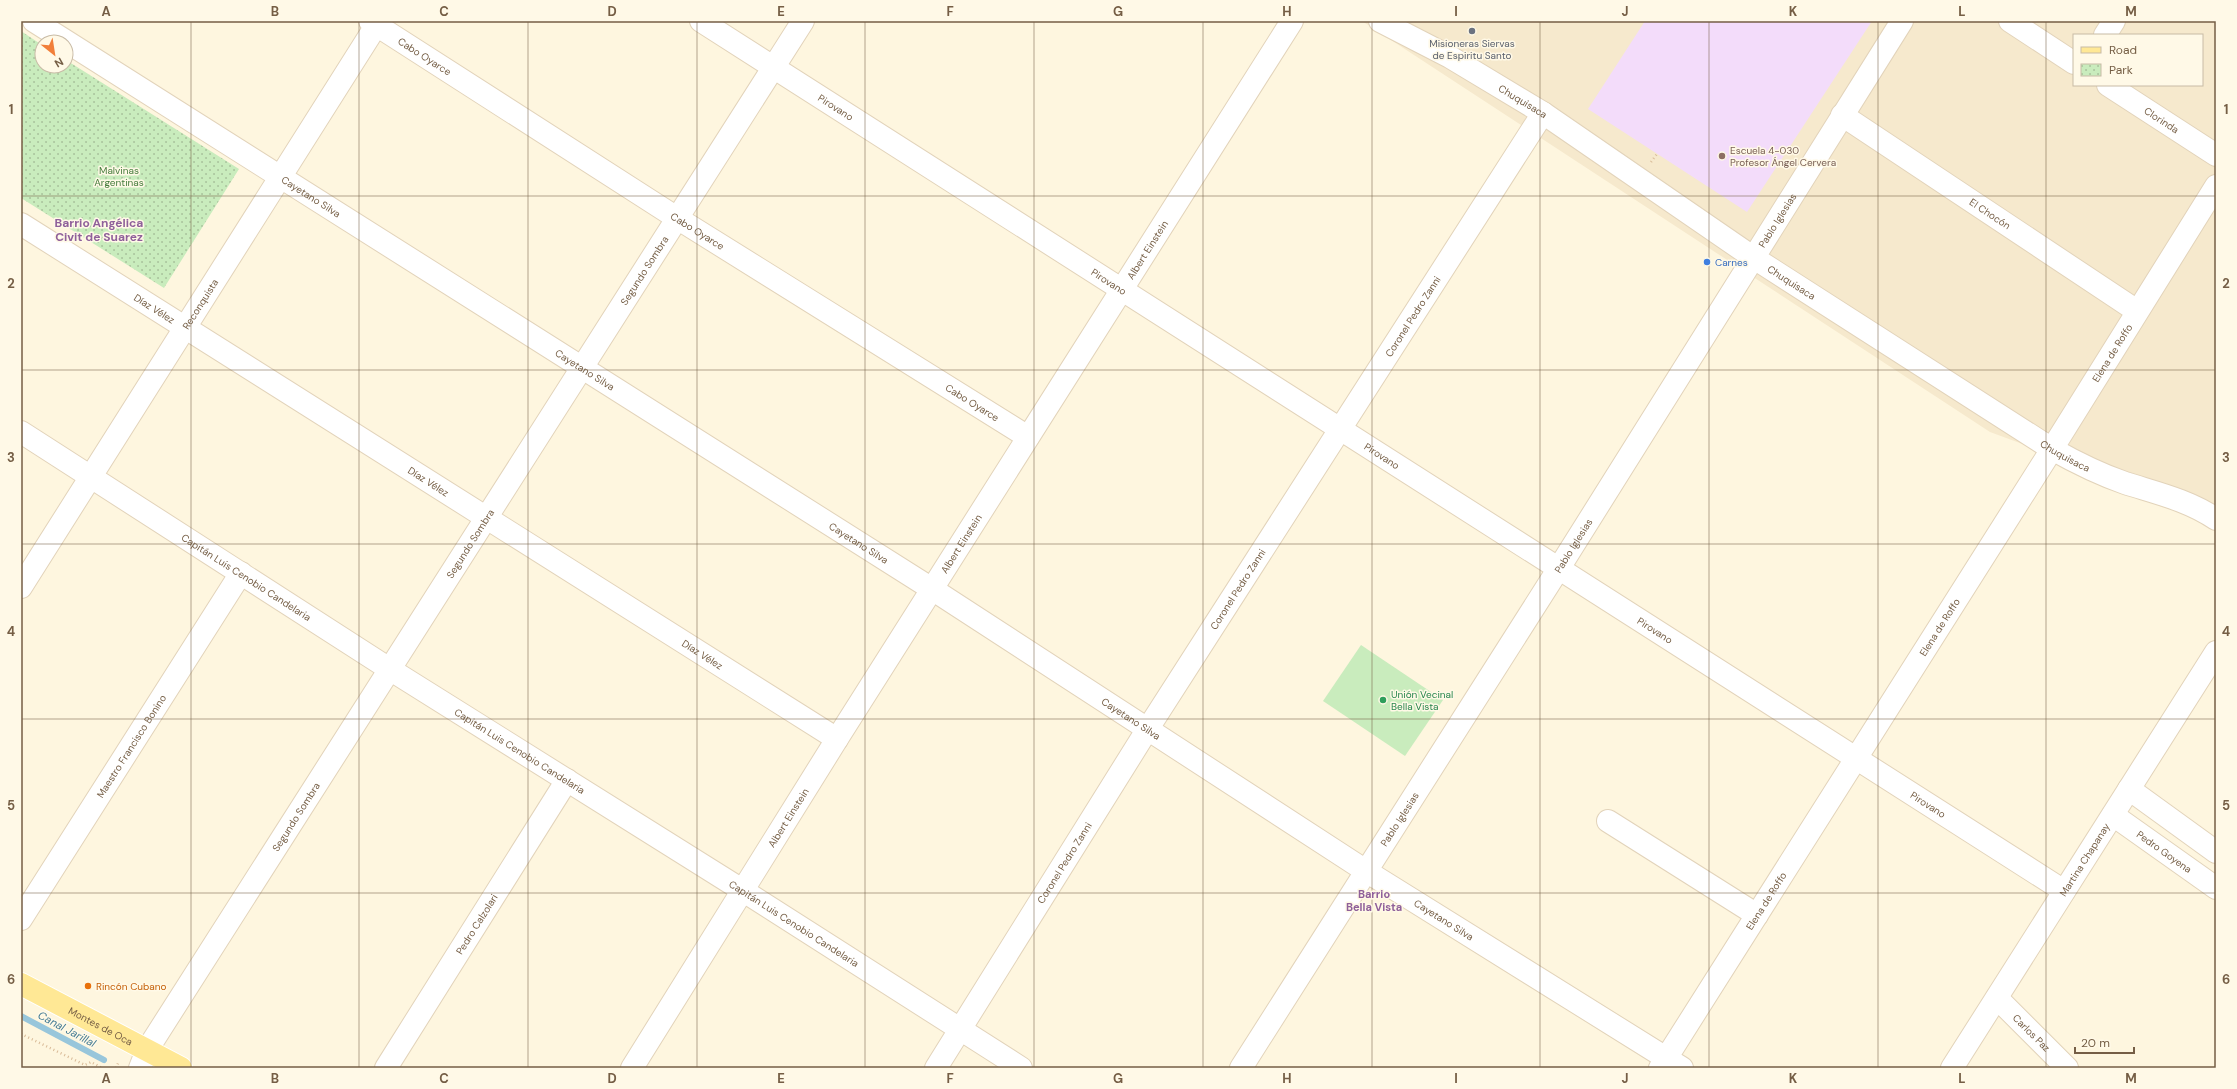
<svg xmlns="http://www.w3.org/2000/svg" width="2237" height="1089" font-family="'DM Sans',sans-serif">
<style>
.residential{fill:#f6e9cd;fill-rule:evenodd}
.education{fill:#f3dcfa}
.grass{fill:#c9ecbd}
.park{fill:url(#park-dots)}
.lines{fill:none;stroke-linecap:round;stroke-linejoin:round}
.stream{stroke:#98c6db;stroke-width:6}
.minor-casing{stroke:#e2d3ba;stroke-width:24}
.major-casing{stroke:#fff;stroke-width:24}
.path{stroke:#d9bb98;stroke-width:2.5;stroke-dasharray:1 3;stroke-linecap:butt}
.minor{stroke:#fff;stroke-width:22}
.major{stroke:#ffe895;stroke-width:22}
.grid{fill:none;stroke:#755e45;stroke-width:1;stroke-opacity:0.55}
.worship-dot{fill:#6b7280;stroke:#fff9e7;stroke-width:1.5}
.education-dot{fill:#8d6e63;stroke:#fff9e7;stroke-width:1.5}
.shop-dot{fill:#3f7fe0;stroke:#fff9e7;stroke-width:1.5}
.leisure-dot{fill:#2e9e5b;stroke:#fff9e7;stroke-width:1.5}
.food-dot{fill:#e8710a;stroke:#fff9e7;stroke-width:1.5}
.labels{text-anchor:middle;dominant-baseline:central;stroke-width:3;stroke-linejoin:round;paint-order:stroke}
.worship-label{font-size:10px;fill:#5b616d;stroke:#fff9e7}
.street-label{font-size:10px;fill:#755e45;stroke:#fff9e7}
.education-label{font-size:10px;fill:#785e54;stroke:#fff9e7;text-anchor:start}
.park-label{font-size:10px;fill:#457c3c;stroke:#fff9e7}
.shop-label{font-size:10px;fill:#366cbe;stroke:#fff9e7;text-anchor:start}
.leisure-label{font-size:10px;fill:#27864d;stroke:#fff9e7;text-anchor:start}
.food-label{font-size:10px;fill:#c56008;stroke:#fff9e7;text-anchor:start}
.neighbourhood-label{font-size:11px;font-weight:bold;fill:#8f609a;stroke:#fff9e7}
.water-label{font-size:11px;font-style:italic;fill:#407892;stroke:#fff9e7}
.quarter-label{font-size:12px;font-weight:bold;fill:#8f609a;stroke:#fff9e7}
.neatline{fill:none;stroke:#755e45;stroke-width:1.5}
.grid-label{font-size:13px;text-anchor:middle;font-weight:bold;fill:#755e45}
</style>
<defs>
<pattern id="park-dots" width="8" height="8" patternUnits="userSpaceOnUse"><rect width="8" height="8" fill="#c9ecbd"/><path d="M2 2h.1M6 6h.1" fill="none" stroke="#a8c29b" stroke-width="1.8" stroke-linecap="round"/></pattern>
</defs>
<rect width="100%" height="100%" fill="#fef6df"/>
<!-- residential -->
<path class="residential" d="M1362 21H2216V515L1990 432ZM2074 35H2202V85H2074Z"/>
<!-- education -->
<polygon class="education" points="1645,21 1872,21 1747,212 1588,109"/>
<!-- grass -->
<polygon class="grass" points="1361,645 1443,700 1405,756 1323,701"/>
<!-- park -->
<polygon class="park" points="21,31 42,45 42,66 66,66 66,60 239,169 164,288 21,198"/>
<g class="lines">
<!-- stream -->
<polyline class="stream" points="21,1016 104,1060"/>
<!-- minor casing -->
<g class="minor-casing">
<g id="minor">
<path id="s1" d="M34 21 932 589 1366 871 1682 1068"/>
<path id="s2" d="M370 21 677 218 1028 437"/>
<path id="s3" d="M701 21 2064 891"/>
<path id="s4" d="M1380 21 1450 57 1543 113 1754 258 2052 449C2075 462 2099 474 2125 483 2156 493 2188 500 2216 519"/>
<polyline points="2010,21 2074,63"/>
<polyline points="2105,35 2114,21"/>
<path id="s5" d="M2108 85 2216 155"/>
<path id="s6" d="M1842 115 2137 311"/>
<path id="s7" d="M21 224 837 739"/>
<path id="s8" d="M21 432 391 670 742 890 1021 1068"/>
<path id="s9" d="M21 587 379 21"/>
<polyline points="2129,789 2216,852"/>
<path id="s10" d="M2113 815 2216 888"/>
<polyline points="1608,821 1757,915"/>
<path id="s11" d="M21 919 241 573"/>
<path id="s12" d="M1997 998 2067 1068"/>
<path id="s13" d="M140 1068 147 1050 803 21"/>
<path id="s14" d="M386 1068 567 780"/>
<path id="s15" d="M632 1068 837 739 1292 21"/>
<path id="s16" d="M936 1068 1147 730 1543 113"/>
<path id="s17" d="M1241 1068 1559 568 1902 21"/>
<path id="s18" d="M1660 1068 2052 449 2216 186"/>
<path id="s19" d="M1952 1068 2216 652"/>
</g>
</g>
<!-- major casing -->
<g class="major-casing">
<g id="major">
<path id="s20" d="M21 984 181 1068"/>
</g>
</g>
<!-- path -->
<g class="path">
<polyline points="1651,162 1657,154"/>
<polyline points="21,1034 85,1065 91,1062 102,1068"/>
<polyline points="116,1068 119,1061"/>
</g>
<!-- minor -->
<use href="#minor" class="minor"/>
<!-- major -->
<use href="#major" class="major"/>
</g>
<!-- grid -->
<path class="grid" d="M191 21V1068M359 21V1068M528 21V1068M697 21V1068M865 21V1068M1034 21V1068M1203 21V1068M1372 21V1068M1540 21V1068M1709 21V1068M1878 21V1068M2046 21V1068M21 196H2216M21 370H2216M21 544H2216M21 719H2216M21 893H2216"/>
<!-- markers -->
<circle class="worship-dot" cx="1472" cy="31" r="4"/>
<circle class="education-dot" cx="1722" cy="156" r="4"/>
<circle class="shop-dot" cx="1707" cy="262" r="4"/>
<circle class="leisure-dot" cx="1383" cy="700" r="4"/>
<circle class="food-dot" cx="88" cy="986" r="4"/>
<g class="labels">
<!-- worship labels -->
<g class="worship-label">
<text x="1472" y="43">Misioneras Siervas<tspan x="1472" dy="12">de Espiritu Santo</tspan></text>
</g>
<!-- street labels -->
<g class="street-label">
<text stroke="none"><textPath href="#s2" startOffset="65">Cabo Oyarce</textPath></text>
<text stroke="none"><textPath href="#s4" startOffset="164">Chuquisaca</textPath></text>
<text stroke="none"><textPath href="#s3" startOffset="160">Pirovano</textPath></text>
<text stroke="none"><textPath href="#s5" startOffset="64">Clorinda</textPath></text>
<text stroke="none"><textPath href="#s1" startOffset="328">Cayetano Silva</textPath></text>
<text stroke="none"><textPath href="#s6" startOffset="178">El Chocón</textPath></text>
<text stroke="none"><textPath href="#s17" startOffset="1003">Pablo Iglesias</textPath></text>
<text stroke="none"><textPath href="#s2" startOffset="389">Cabo Oyarce</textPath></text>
<text stroke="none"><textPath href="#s15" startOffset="967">Albert Einstein</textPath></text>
<text stroke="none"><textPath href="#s13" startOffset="944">Segundo Sombra</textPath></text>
<text stroke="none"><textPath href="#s3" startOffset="484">Pirovano</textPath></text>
<text stroke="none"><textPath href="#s4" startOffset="488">Chuquisaca</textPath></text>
<text stroke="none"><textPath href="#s9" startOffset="335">Reconquista</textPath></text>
<text stroke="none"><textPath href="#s7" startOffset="158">Díaz Vélez</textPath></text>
<text stroke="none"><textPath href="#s16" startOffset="890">Coronel Pedro Zanni</textPath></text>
<text stroke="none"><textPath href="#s18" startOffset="846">Elena de Roffo</textPath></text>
<text stroke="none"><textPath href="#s1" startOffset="652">Cayetano Silva</textPath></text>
<text stroke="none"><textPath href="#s2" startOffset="713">Cabo Oyarce</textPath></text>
<text stroke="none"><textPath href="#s3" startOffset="808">Pirovano</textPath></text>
<text stroke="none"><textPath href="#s4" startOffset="812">Chuquisaca</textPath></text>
<text stroke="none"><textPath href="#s7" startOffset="482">Díaz Vélez</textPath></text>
<text stroke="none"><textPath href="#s1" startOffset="976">Cayetano Silva</textPath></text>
<text stroke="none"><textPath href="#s13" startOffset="620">Segundo Sombra</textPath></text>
<text stroke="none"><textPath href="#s15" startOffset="619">Albert Einstein</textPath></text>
<text stroke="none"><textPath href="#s17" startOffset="619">Pablo Iglesias</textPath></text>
<text stroke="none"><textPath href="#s8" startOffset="268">Capitán Luis Cenobio Candelaria</textPath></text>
<text stroke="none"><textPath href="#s16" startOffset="566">Coronel Pedro Zanni</textPath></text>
<text stroke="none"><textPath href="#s18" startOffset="522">Elena de Roffo</textPath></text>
<text stroke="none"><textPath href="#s3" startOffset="1132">Pirovano</textPath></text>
<text stroke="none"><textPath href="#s7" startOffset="806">Díaz Vélez</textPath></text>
<text stroke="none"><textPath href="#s1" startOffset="1300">Cayetano Silva</textPath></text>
<text stroke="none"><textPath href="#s11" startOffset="205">Maestro Francisco Bonino</textPath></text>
<text stroke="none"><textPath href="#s8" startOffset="592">Capitán Luis Cenobio Candelaria</textPath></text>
<text stroke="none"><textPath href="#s3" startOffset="1456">Pirovano</textPath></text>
<text stroke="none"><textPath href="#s13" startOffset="296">Segundo Sombra</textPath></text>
<text stroke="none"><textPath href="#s15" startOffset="295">Albert Einstein</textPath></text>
<text stroke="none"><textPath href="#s17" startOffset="295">Pablo Iglesias</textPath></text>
<text stroke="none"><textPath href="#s10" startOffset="63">Pedro Goyena</textPath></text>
<text stroke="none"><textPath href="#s19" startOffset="247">Martina Chapanay</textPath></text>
<text stroke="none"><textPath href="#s16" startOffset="242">Coronel Pedro Zanni</textPath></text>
<text stroke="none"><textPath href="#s18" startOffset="198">Elena de Roffo</textPath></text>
<text stroke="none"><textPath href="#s1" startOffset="1672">Cayetano Silva</textPath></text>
<text stroke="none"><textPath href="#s14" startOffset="170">Pedro Calzolari</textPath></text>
<text stroke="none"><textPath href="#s8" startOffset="916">Capitán Luis Cenobio Candelaria</textPath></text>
<text stroke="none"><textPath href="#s20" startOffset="90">Montes de Oca</textPath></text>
<text stroke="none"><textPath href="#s12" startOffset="49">Carlos Paz</textPath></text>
</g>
<!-- education labels -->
<g class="education-label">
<text x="1730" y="150">Escuela 4-030<tspan x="1730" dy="12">Profesor Ángel Cervera</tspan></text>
</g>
<!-- park labels -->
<g class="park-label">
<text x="119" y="170">Malvinas<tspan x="119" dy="12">Argentinas</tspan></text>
</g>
<!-- shop labels -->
<g class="shop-label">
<text x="1715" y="262">Carnes</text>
</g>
<!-- leisure labels -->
<g class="leisure-label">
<text x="1391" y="694">Unión Vecinal<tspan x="1391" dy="12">Bella Vista</tspan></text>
</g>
<!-- food labels -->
<g class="food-label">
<text x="96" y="986">Rincón Cubano</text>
</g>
<!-- neighbourhood labels -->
<g class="neighbourhood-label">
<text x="1374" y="894">Barrio<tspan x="1374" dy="13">Bella Vista</tspan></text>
</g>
<!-- water labels -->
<g class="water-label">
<text transform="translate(67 1029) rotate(28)">Canal Jarillal</text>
</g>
<!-- quarter labels -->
<g class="quarter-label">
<text x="99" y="223">Barrio Angélica<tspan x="99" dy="14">Civit de Suarez</tspan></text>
</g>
</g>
<!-- border -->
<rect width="2237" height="1089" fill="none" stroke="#fff9e7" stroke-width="44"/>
<!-- legend -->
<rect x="2073" y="34" width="130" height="52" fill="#fff9e7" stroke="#c8bba6"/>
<rect x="2081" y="47" width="20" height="6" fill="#ffe895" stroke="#c8bba6"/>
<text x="2109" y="54" font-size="12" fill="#755e45">Road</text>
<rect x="2081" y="64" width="20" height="12" fill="url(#park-dots)" stroke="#c8bba6"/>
<text x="2109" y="74" font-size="12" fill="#755e45">Park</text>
<!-- north arrow -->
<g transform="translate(54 54) rotate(150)"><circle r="19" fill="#fff9e7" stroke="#c8bba6"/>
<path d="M0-3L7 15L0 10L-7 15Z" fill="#f17f3a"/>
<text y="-6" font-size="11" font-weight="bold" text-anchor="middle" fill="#755e45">N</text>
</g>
<!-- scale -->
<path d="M2075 1047v6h59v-6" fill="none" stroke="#755e45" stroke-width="2"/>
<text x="2081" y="1047" font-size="12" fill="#755e45" stroke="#fff9e7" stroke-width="3" paint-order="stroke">20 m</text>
<rect x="22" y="22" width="2193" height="1045" class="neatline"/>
<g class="grid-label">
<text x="106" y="16">A</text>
<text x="275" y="16">B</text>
<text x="444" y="16">C</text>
<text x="612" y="16">D</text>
<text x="781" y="16">E</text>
<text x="950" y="16">F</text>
<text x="1118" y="16">G</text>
<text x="1287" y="16">H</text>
<text x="1456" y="16">I</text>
<text x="1625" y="16">J</text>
<text x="1793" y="16">K</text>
<text x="1962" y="16">L</text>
<text x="2131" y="16">M</text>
<text x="11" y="114">1</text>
<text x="2226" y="114">1</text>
<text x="11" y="288">2</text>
<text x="2226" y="288">2</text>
<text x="11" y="462">3</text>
<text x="2226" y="462">3</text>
<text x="11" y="636">4</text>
<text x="2226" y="636">4</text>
<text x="11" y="810">5</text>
<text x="2226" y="810">5</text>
<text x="11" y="984">6</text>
<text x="2226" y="984">6</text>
<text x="106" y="1083">A</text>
<text x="275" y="1083">B</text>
<text x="444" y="1083">C</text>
<text x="612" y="1083">D</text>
<text x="781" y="1083">E</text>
<text x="950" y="1083">F</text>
<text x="1118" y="1083">G</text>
<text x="1287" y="1083">H</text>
<text x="1456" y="1083">I</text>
<text x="1625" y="1083">J</text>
<text x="1793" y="1083">K</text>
<text x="1962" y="1083">L</text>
<text x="2131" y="1083">M</text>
</g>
</svg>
